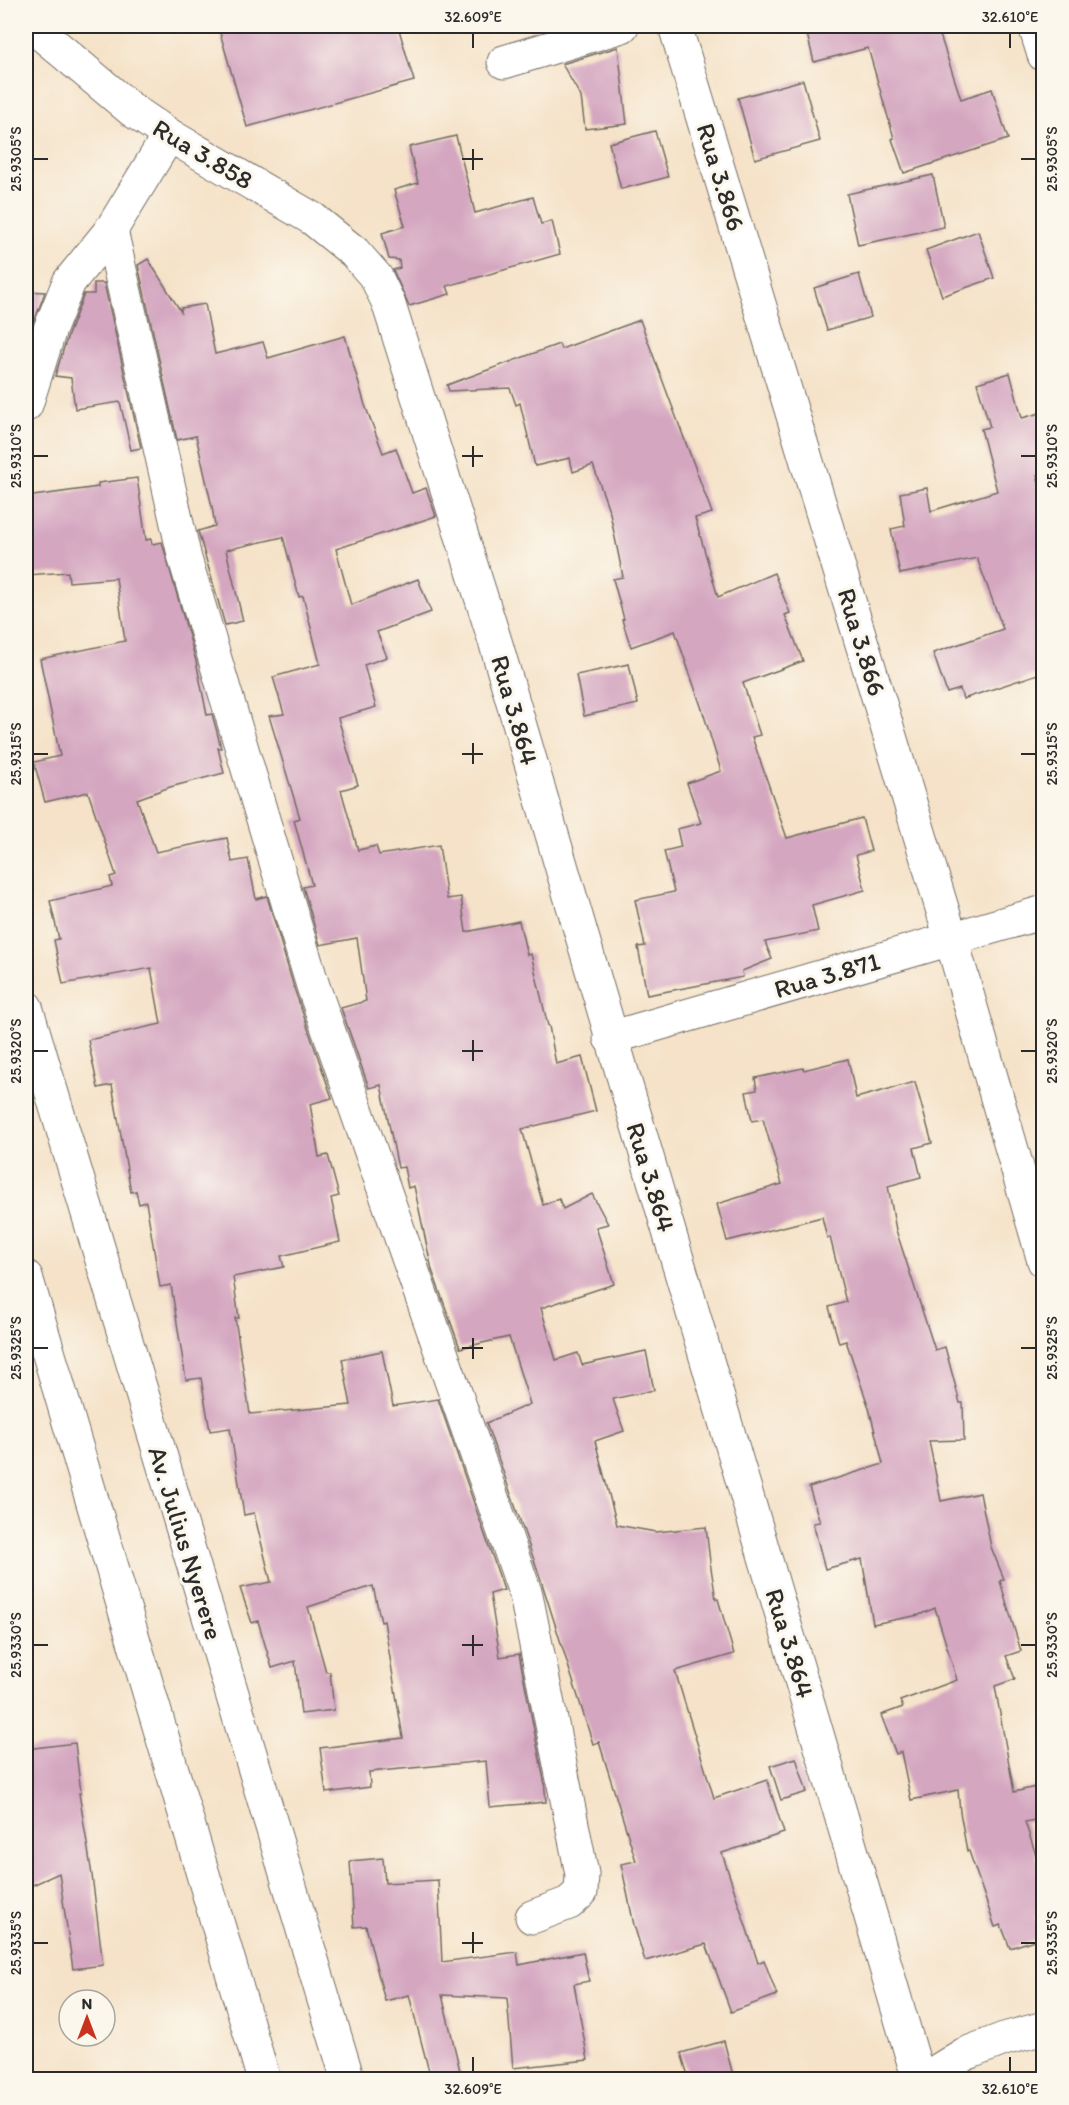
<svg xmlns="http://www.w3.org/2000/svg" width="1069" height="2105" font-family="Itim,sans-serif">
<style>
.building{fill:#d4a6c0}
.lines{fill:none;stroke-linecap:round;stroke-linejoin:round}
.minor-casing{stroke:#726b62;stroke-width:35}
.major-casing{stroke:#726b62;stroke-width:35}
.minor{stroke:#fff;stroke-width:33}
.major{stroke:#fff;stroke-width:33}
.ticks{fill:none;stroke:#2b2b2b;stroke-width:2}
.labels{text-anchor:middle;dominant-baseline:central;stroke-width:6;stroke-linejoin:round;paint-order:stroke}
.street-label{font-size:26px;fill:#2b2b2b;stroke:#fbf7ec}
.neatline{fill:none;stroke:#2b2b2b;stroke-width:2}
.ticks-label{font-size:15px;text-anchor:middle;fill:#2b2b2b}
</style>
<rect width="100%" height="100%" fill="#fbf7ec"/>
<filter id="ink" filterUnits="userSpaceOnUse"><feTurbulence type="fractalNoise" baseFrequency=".0167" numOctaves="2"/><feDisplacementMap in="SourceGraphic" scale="12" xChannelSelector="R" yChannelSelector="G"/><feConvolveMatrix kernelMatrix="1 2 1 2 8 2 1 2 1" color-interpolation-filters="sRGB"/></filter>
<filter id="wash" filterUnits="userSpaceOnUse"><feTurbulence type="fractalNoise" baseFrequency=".008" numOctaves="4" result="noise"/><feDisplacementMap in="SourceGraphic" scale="24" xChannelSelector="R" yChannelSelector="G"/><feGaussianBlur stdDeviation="1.35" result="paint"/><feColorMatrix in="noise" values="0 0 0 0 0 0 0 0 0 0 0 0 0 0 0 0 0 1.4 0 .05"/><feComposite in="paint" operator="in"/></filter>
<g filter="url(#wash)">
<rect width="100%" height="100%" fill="#f5e2c8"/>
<g id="blocks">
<!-- building -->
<g class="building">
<polygon points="218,26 398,26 414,81 247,127"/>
<polygon points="805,26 937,26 961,99 992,89 1008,139 904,173 892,139 894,138 868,48 814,62"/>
<polygon points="618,47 627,124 585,129 581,97 562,64"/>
<polygon points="803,80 820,141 755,159 738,98"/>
<polygon points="655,131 668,177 621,189 609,143"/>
<polygon points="456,136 475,213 533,197 541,224 552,221 560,254 447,286 450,294 409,306 393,270 400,268 399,260 389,259 382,233 405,226 394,190 418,183 409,147"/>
<polygon points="933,175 944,227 858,245 847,194"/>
<polygon points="978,231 994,278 942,296 926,250"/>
<polygon points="148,259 181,312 181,308 205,304 215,354 263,342 268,358 345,336 365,405 383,453 396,448 412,493 426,488 436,516 336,549 351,605 418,579 431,612 377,632 387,657 364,665 376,707 338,718 358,785 341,790 358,850 376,846 379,855 439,845 447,899 461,897 466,932 519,921 527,955 531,954 548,1026 549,1026 556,1064 582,1057 596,1111 522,1129 543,1205 559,1199 563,1209 592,1194 608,1224 596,1227 614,1284 541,1308 556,1360 578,1353 582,1365 646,1351 654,1390 613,1399 624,1431 595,1441 617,1525 656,1532 706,1527 710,1562 716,1599 718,1599 734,1654 675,1671 714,1798 767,1780 784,1833 722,1853 758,1963 764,1960 777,1995 731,2012 706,1944 645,1961 634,1925 621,1864 636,1861 599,1742 593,1744 541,1580 486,1423 530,1404 509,1337 460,1348 432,1270 414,1186 408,1188 404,1167 398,1168 381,1085 369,1088 341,1008 366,1001 357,938 320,945 303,887 312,885 294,820 300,818 269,716 284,714 273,677 320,664 303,596 299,597 283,537 226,550 243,621 225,625 198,531 215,526 212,507 196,436 177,440 138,265"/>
<polygon points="859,274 871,317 827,330 814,288"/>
<polygon points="94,283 104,283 141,448 131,450 120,402 75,409 71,378 55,376 68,335 84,294 94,294"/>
<polygon points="26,291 45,292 26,344"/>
<polygon points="640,320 712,513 695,518 718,597 774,573 790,613 785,615 803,661 743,683 760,735 752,737 787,838 862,818 871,851 856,855 865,890 812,905 818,931 765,942 772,959 742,971 743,977 647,995 638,947 645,946 635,900 674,892 664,851 681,847 677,829 701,823 687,783 721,771 703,712 675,631 631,647 622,620 624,619 613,579 623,577 610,513 593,465 573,472 570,458 535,466 520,403 516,405 510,388 449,391 447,385 559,344 561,349"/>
<polygon points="1010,373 1022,418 1044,412 1044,473 1037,475 1044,500 1044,672 963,699 960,689 947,693 933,653 1003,629 977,558 900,574 891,529 905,526 900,493 927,488 931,511 997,491 981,429 990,427 977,383"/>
<polygon points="137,478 146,540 151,539 152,544 162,542 196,661 207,715 212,714 217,732 221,748 218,748 224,773 170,787 137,799 156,852 227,838 232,862 248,859 256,899 267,896 295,991 332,1098 310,1104 319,1157 328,1155 339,1196 331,1198 340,1242 281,1256 284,1267 233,1277 239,1318 235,1318 250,1414 351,1405 342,1359 382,1351 393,1406 438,1399 504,1590 490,1594 500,1657 519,1654 544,1780 546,1802 490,1807 486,1761 369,1772 370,1787 326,1793 320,1748 403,1738 384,1621 381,1622 373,1586 308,1607 326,1672 330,1672 334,1710 301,1714 295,1661 272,1668 258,1621 252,1623 240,1588 271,1582 254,1513 244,1515 230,1428 210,1431 201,1378 186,1380 171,1285 160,1287 146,1202 139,1204 136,1191 131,1192 112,1085 98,1088 88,1040 161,1024 151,968 63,984 54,940 59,939 50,901 112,886 110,877 116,875 88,792 45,802 34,762 60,756 40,659 125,641 116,578 69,582 68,572 26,575 26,497 98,487 98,483"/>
<polygon points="629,664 638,704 584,716 576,675"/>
<polygon points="848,1059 856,1098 915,1082 932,1143 914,1148 921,1177 888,1186 896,1230 935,1350 945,1347 960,1403 963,1403 964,1440 929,1441 941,1501 980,1493 991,1547 1004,1579 1000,1581 1021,1651 1006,1656 1015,1679 995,1686 1014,1792 1044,1785 1044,1818 1025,1822 1044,1879 1044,1912 1035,1915 1040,1938 1010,1948 1001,1925 995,1927 969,1851 967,1851 960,1812 958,1790 911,1800 901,1752 896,1754 881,1715 903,1707 900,1701 957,1680 935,1608 919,1615 873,1624 862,1559 825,1569 813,1523 820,1522 809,1487 883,1464 869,1408 846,1341 839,1343 829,1307 846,1302 830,1237 827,1238 822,1217 727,1241 717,1204 782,1184 763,1119 752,1121 746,1092 757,1090 755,1078 803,1068 804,1070"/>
<polygon points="75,1743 81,1793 79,1793 92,1875 103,1965 73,1969 59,1873 26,1888 26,1749"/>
<polygon points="796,1758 807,1792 781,1800 770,1766"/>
<polygon points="383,1858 385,1883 438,1880 442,1962 517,1952 519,1965 583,1952 589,1981 574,1984 588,2060 513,2068 507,1998 442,1995 462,2079 431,2079 409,1995 385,2001 366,1926 354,1927 350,1861"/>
<polygon points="724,2041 734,2079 689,2079 681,2053"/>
</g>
</g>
</g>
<g filter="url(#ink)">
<use href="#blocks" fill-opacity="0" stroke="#726b62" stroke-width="1.5"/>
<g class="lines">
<!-- minor casing -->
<g class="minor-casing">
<g id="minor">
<polyline points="32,26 132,110 169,135 313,219 354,252 376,277 388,302 495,641 919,2080"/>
<polyline points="675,26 951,938 1044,1261"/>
<polyline points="1035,26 1044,55"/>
<polyline points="504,62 622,26"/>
<polyline points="111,230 185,559 313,986 526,1595 582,1874 581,1892 569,1903 532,1917"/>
<polyline points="26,405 50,329 69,282 111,230 169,135"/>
<polyline points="610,1038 1044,912"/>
<polyline points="923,2080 965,2054 1004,2039 1044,2028"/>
</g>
</g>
<!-- major casing -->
<g class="major-casing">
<g id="major">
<polyline points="26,1007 348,2080"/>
<polyline points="26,1277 264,2080"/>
</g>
</g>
<!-- minor -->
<use href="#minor" class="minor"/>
<!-- major -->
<use href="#major" class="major"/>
</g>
</g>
<!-- ticks -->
<path class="ticks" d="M473 33V48M1010 33V48M473 149V170M33 159H48M462 159H483M1021 159H1036M473 446V467M33 456H48M462 456H483M1021 456H1036M473 743V764M33 754H48M462 754H483M1021 754H1036M473 1040V1061M33 1051H48M462 1051H483M1021 1051H1036M473 1338V1359M33 1348H48M462 1348H483M1021 1348H1036M473 1635V1656M33 1645H48M462 1645H483M1021 1645H1036M473 1932V1953M33 1943H48M462 1943H483M1021 1943H1036M473 2057V2072M1010 2057V2072"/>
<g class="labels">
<!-- street labels -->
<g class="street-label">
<text transform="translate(203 154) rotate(31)">Rua 3.858</text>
<text transform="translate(721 177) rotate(73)">Rua 3.866</text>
<text transform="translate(862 642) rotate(73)">Rua 3.866</text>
<text transform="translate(515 710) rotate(74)">Rua 3.864</text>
<text transform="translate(827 975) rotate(-16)">Rua 3.871</text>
<text transform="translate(651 1177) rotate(73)">Rua 3.864</text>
<text transform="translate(186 1543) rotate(73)">Av. Julius Nyerere</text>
<text transform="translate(790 1643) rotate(73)">Rua 3.864</text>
</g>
</g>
<!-- margin -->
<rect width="1069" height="2105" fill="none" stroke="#fbf7ec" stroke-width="66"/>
<!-- north arrow -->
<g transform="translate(87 2018)"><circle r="28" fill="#fbf7ec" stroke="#a8a59f" stroke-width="1.5"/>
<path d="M0-4.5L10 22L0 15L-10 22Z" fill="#c8321e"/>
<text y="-9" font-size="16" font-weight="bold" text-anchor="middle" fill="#2b2b2b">N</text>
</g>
<rect x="33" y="33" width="1003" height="2039" class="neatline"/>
<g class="ticks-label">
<text x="473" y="22">32.609°E</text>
<text x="1010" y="22">32.610°E</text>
<text transform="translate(16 159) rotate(-90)" y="5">25.9305°S</text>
<text transform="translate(1052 159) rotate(-90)" y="5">25.9305°S</text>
<text transform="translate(16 456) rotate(-90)" y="5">25.9310°S</text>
<text transform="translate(1052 456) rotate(-90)" y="5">25.9310°S</text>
<text transform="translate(16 754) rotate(-90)" y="5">25.9315°S</text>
<text transform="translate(1052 754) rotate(-90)" y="5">25.9315°S</text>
<text transform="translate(16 1051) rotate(-90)" y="5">25.9320°S</text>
<text transform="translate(1052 1051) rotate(-90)" y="5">25.9320°S</text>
<text transform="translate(16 1348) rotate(-90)" y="5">25.9325°S</text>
<text transform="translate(1052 1348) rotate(-90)" y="5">25.9325°S</text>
<text transform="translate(16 1645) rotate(-90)" y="5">25.9330°S</text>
<text transform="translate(1052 1645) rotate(-90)" y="5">25.9330°S</text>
<text transform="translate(16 1943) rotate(-90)" y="5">25.9335°S</text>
<text transform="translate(1052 1943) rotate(-90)" y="5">25.9335°S</text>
<text x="473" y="2094">32.609°E</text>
<text x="1010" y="2094">32.610°E</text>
</g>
</svg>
